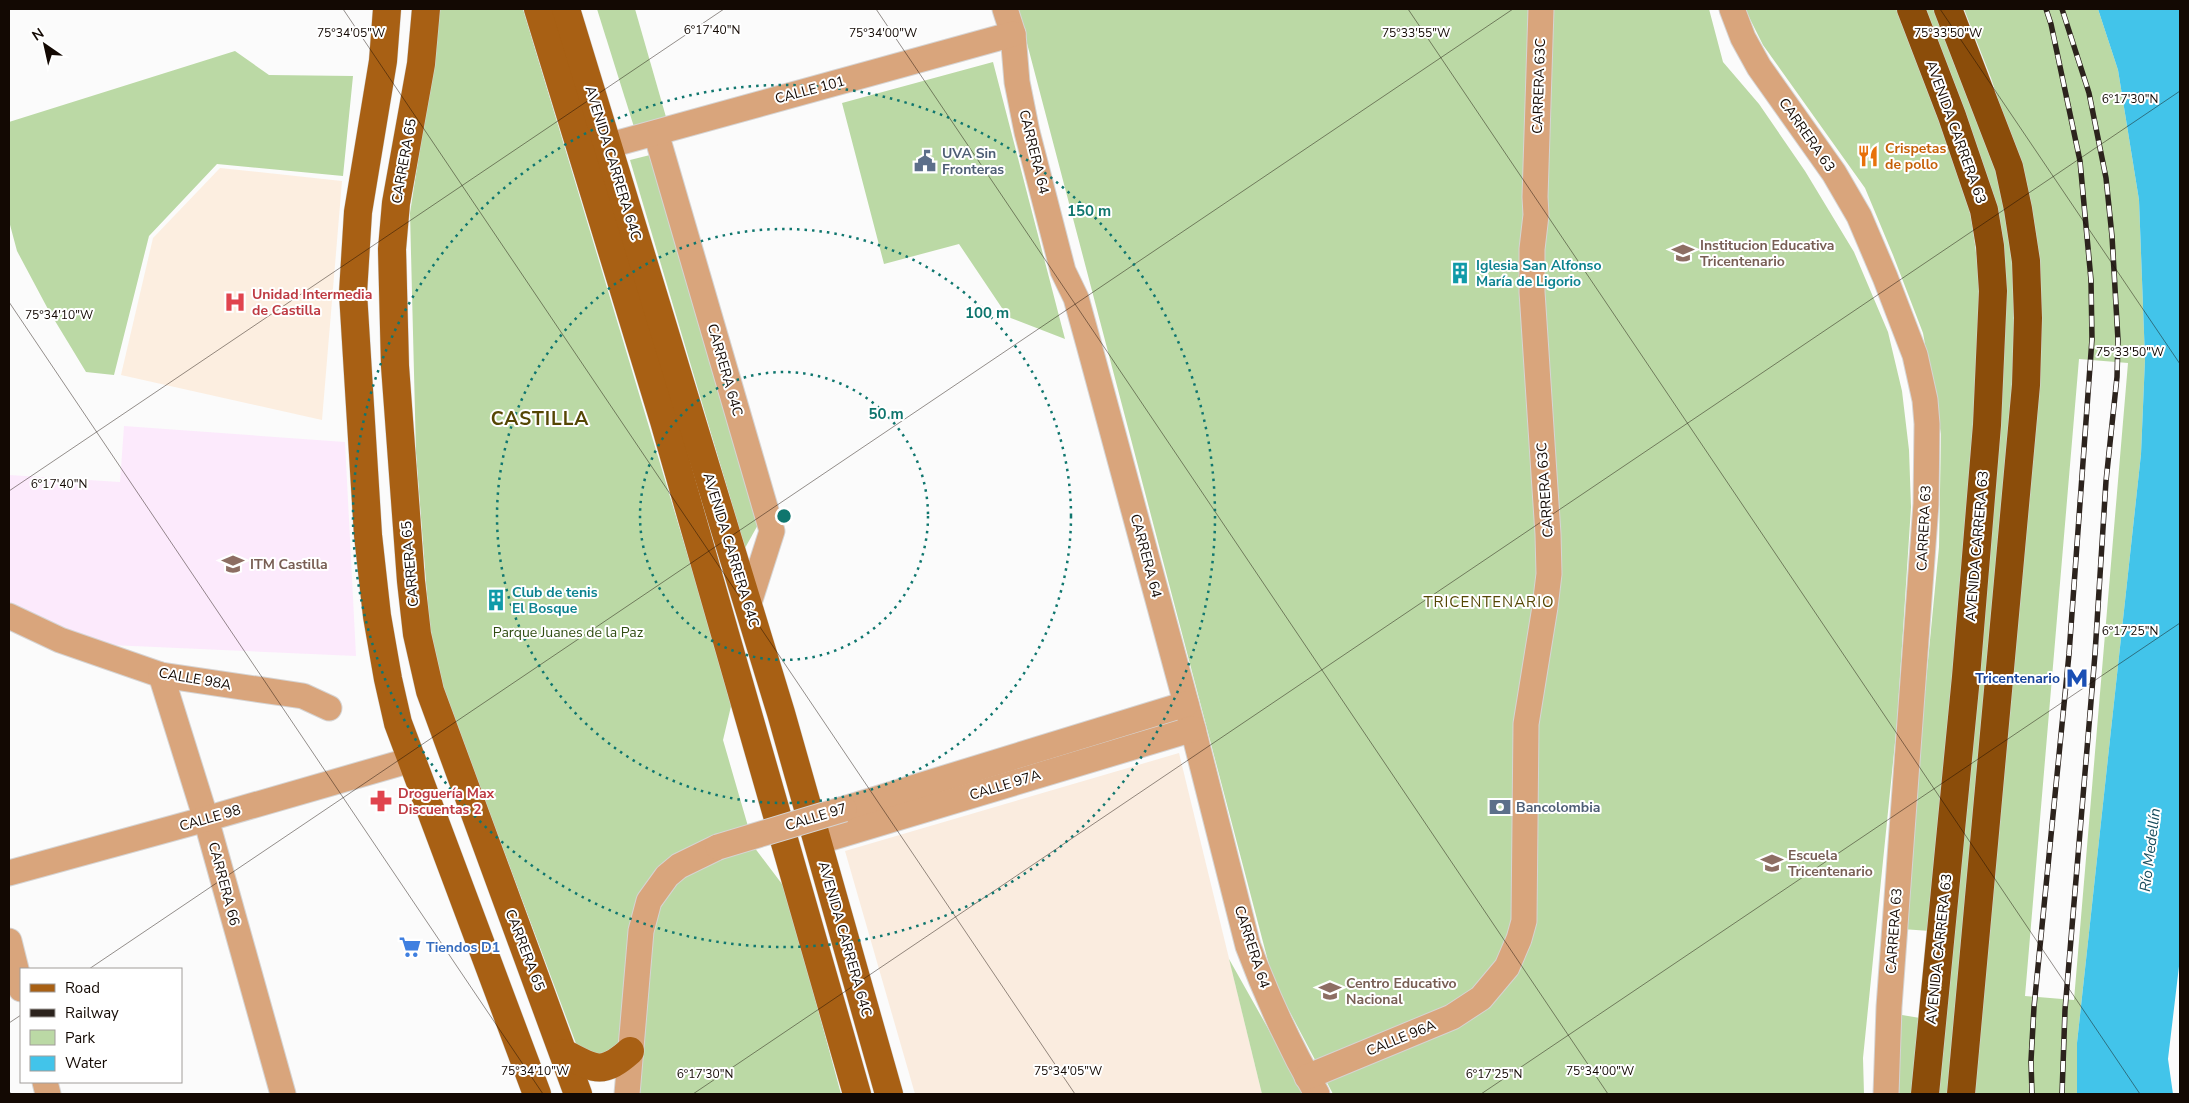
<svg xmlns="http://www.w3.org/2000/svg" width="2189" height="1103" font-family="'Nunito Sans',sans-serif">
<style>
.built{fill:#faecdf}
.education{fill:#fceafc}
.medical{fill:#fceee0}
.green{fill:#bbd9a5;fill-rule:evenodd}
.water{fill:#42c4ea}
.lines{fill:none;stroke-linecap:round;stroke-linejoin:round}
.minor-casing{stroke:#d6d4d3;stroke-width:27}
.major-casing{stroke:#d6d4d3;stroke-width:29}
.highway-casing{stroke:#d6d4d3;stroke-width:29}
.minor{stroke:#d9a57c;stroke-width:25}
.major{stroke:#a86014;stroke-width:28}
.highway{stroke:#8b4d0a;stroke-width:28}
.rail-casing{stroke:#2c231d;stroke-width:5.5}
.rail{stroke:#fff;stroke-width:4;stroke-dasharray:11;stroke-linecap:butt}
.minor-bridge-casing{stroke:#d6d4d3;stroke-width:27;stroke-linecap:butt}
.minor-bridge{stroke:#d9a57c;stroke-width:25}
.ticks{fill:none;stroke:#130903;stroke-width:1;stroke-opacity:0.45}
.ring{fill:none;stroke:#0f766e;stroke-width:2.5;stroke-dasharray:2.5 5}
.labels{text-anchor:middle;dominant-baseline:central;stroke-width:4;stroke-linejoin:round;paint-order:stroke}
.street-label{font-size:14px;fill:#130903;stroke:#fff}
.food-label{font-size:14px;font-weight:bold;fill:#c56008;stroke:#fff;text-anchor:start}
.service-label{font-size:14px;font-weight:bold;fill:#4e5e75;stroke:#fff;text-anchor:start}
.education-label{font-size:14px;font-weight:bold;fill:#785e54;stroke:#fff;text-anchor:start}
.culture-label{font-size:14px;font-weight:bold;fill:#0d838f;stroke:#fff;text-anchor:start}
.health-label{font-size:14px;font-weight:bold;fill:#be3a42;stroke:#fff;text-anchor:start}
.park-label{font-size:14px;fill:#304d12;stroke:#fff}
.transit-label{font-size:14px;font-weight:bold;fill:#164399;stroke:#fff;text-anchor:end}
.shop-label{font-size:14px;font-weight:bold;fill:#366cbe;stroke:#fff;text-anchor:start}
.neighbourhood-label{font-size:15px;letter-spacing:1px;fill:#554604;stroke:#fff}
.water-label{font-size:15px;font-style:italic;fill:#184d5d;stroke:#fff}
.district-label{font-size:19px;font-weight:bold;letter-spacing:1px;fill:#554604;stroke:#fff}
.ticks-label{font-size:12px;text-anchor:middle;fill:#130903;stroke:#fff;stroke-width:4;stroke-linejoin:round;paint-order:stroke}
.centre{fill:#0f766e;stroke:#fff;stroke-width:2.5}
.ring-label{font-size:15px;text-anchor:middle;font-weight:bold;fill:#0f766e;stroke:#fff;stroke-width:4;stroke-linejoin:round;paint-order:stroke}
</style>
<rect width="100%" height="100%" fill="#fbfbfb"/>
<!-- built -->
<polygon class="built" points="1179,753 1262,1094 915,1094 845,851"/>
<!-- education -->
<polygon class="education" points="124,426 345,442 356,656 110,645 9,619 9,475 120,482"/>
<!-- medical -->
<polygon class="medical" points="220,168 342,181 322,420 121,375 153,238"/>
<!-- green -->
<g class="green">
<polygon points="439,9 523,9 732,702 723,740 754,847 785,888 841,1094 636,1094 637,1059 581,1057 432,659 416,453 410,213 433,63"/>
<polygon points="597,9 635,9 666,117 634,127"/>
<polygon points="1018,9 1709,9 1723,62 1759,104 1805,171 1854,252 1888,332 1902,391 1909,450 1911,507 1897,723 1863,1058 1864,1094 1333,1094 1273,980"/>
<path d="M1745 9H1899C1924 76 1956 143 1970 213 1991 322 1975 433 1965 542 1953 672 1941 801 1930 931L1902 929 1939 547 1941 434 1923 333 1893 255 1865 188 1763 45Z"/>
<polygon points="1919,9 1941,9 2008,205 2019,329 1953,1094 1938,1094 2002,324"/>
<path d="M1964 9H2098L2118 70 2139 200 2145 359 2141 454 2077 1043V1094H1975L2036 348 2025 183 1991 78ZM2079 359 2128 363 2074 1000 2025 996Z"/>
<polygon points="235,51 269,75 353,76 343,176 217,164 149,236 114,375 86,372 49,311 17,251 9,221 9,122"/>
<polygon points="993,62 1065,339 1008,317 959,244 884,264 842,103"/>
<polygon points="650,155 759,523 745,548 630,160"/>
<polygon points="1229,959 1305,1094 1262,1094"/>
<polygon points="1896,1014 1920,1018 1915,1094 1892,1094"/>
</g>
<!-- water -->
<polygon class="water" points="2098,9 2180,9 2180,958 2168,1059 2173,1094 2077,1094 2077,1043 2141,454 2145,359 2139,200 2118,70"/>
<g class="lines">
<!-- minor casing -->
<g class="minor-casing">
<g id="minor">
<path d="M1005 9 1013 34 1017 82 1027 132 1063 271 1076 298 1089 345 1193 729 1248 946C1267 997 1290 1047 1317 1094"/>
<polyline points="1732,9 1743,38 1759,67 1834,173 1859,216 1885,277 1915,355 1925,400 1927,424 1926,504 1889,1007 1886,1094"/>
<polyline points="656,133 772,531 748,606"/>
<polyline points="607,146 1013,34"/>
<polyline points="9,616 60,640 161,675 303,696 329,708"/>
<polyline points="161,675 206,819 283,1094"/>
<polyline points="844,809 1186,704"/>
<polyline points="817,842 1193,729"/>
<polyline points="9,873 206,819 411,760"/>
<polyline points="9,941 21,989"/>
<polyline points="1307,1077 1452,1017 1481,998 1507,967 1519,939 1524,921 1526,724 1545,607 1549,574 1548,534 1532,292 1532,249 1536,215 1535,197 1541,9"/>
<polyline points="45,1082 48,1094"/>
<polyline points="627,1094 641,931 649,901 667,876 679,866 718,847"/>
</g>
</g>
<!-- major casing -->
<g class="major-casing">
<g id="major">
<polyline points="387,9 383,61 358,212 353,293 368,535 377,616 388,679 398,723 537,1094"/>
<polyline points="426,9 421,64 396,203 392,249 395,366 411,581 417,634 430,691 578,1094"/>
<polyline points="538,9 664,421 857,1094"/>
<polyline points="566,9 781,713 889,1094"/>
<path d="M564 1053C594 1069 602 1076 630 1051"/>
</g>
</g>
<!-- highway casing -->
<g class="highway-casing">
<g id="highway">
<polyline points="1911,9 1952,116 1984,210 1990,246 1993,291 1987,425 1966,677 1925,1094"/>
<polyline points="1948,9 2009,167 2018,209 2026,261 2028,318 2026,385 1961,1094"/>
</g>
</g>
<!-- minor -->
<use href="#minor" class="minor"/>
<!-- major -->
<use href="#major" class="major"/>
<!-- highway -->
<use href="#highway" class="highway"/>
<!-- rail casing -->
<g class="rail-casing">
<g id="rail">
<polyline points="2032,1094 2031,1061 2034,1007 2069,654 2092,339 2091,280 2080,161 2051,24 2046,9"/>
<polyline points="2062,1094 2065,1010 2095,654 2106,481 2117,377 2118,340 2112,236 2106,178 2089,93 2062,9"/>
</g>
</g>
<!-- rail -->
<use href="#rail" class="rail"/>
<!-- minor-bridge casing -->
<g class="minor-bridge-casing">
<polyline id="minor-bridge" points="718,847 844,809"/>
</g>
<!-- minor-bridge -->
<use href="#minor-bridge" class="minor-bridge"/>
</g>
<!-- ticks -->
<path class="ticks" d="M343 9 1075 1094M876 9 1608 1094M1408 9 2140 1094M1940 9 2180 364M9 302 543 1094M9 491 724 9M89 969 1513 9M9 1023 21 1015M9 1091 11 1094M693 1094 2180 91M1481 1094 2180 623"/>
<!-- distance rings -->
<g class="ring">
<circle cx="784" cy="516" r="144"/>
<circle cx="784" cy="516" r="287"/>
<circle cx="784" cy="516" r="431"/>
</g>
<!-- icons -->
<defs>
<g id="restaurant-bare" transform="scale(1.725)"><path d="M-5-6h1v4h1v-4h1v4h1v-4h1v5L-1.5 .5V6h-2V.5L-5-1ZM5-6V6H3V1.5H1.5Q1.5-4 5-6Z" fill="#e8710a" stroke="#fff" stroke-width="2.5" paint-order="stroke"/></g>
<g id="civic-bare" transform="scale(1.725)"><path d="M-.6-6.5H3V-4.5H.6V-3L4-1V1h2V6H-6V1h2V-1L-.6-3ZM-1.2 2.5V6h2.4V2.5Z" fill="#5c6f8a" stroke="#fff" stroke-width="2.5" paint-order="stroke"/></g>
<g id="school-bare" transform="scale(1.725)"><path d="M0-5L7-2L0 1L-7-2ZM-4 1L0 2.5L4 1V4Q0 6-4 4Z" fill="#8d6e63" stroke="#fff" stroke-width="2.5" paint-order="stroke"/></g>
<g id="building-bare" transform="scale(1.725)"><path d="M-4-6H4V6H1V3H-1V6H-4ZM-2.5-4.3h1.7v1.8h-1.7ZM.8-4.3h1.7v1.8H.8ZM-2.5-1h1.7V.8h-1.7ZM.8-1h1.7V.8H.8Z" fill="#0f9aa8" stroke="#fff" stroke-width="2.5" paint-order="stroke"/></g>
<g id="hospital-bare" transform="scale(1.725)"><path d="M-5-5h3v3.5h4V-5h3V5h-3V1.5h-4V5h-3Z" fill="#e0444e" stroke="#fff" stroke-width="2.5" paint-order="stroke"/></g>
<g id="university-bare" transform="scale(1.725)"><path d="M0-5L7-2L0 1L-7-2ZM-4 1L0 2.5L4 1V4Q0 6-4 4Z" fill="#8d6e63" stroke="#fff" stroke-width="2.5" paint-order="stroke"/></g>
<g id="metro-bare" transform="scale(1.725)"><path d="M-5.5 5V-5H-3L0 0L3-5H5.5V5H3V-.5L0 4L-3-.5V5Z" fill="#1a4fb4" stroke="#fff" stroke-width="2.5" paint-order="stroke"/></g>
<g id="pharmacy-bare" transform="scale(1.725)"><path d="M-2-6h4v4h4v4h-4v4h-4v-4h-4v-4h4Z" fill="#e0444e" stroke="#fff" stroke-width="2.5" paint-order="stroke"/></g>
<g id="bank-bare" transform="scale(1.725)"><path d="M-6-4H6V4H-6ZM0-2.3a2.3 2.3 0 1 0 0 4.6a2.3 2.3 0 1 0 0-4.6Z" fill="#5c6f8a" stroke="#fff" stroke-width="2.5" paint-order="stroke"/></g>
<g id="supermarket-bare" transform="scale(1.725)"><path d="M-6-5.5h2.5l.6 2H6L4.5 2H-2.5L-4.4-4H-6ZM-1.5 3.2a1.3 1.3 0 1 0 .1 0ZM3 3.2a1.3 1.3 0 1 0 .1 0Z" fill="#3f7fe0" stroke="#fff" stroke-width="2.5" paint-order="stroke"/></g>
</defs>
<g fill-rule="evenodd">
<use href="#restaurant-bare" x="1868" y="156"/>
<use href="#civic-bare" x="925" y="161"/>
<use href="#school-bare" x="1683" y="253"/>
<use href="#building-bare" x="1460" y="273"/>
<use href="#hospital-bare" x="235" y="302"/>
<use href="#university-bare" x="233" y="564"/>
<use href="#building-bare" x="496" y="600"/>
<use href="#metro-bare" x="2077" y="678"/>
<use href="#pharmacy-bare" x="381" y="801"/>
<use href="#bank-bare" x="1500" y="807"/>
<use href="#school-bare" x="1772" y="863"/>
<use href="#supermarket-bare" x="410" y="947"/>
<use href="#school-bare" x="1330" y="991"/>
</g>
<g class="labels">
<!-- street labels -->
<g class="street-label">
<text transform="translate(1539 86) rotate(-88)">CARRERA 63C</text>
<text transform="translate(810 90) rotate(-15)">CALLE 101</text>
<text transform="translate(1956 132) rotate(70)">AVENIDA CARRERA 63</text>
<text transform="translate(1807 135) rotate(55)">CARRERA 63</text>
<text transform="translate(1034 152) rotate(76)">CARRERA 64</text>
<text transform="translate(404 161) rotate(-80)">CARRERA 65</text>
<text transform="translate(613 163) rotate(73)">AVENIDA CARRERA 64C</text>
<text transform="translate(725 370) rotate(74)">CARRERA 64C</text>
<text transform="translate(1545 490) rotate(-94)">CARRERA 63C</text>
<text transform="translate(1924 528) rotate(-87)">CARRERA 63</text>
<text transform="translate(1977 546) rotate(-85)">AVENIDA CARRERA 63</text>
<text transform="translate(731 550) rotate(73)">AVENIDA CARRERA 64C</text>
<text transform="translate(1146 556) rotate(75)">CARRERA 64</text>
<text transform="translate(410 564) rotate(-95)">CARRERA 65</text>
<text transform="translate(195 679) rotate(10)">CALLE 98A</text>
<text transform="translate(1005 785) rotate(-17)">CALLE 97A</text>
<text transform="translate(816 817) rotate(-17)">CALLE 97</text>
<text transform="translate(210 818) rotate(-16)">CALLE 98</text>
<text transform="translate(224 884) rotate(75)">CARRERA 66</text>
<text transform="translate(1894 931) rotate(-86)">CARRERA 63</text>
<text transform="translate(845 939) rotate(74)">AVENIDA CARRERA 64C</text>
<text transform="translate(1252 947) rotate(72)">CARRERA 64</text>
<text transform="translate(1939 949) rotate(-84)">AVENIDA CARRERA 63</text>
<text transform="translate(525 950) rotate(69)">CARRERA 65</text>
<text transform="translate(1401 1038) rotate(-22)">CALLE 96A</text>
</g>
<!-- food labels -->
<g class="food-label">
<text x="1885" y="148">Crispetas<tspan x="1885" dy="16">de pollo</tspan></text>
</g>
<!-- service labels -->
<g class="service-label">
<text x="942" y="153">UVA Sin<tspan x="942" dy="16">Fronteras</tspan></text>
<text x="1516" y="807">Bancolombia</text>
</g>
<!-- education labels -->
<g class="education-label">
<text x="1700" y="245">Institucion Educativa<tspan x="1700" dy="16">Tricentenario</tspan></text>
<text x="250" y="564">ITM Castilla</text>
<text x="1788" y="855">Escuela<tspan x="1788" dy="16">Tricentenario</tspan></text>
<text x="1346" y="983">Centro Educativo<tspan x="1346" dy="16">Nacional</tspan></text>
</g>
<!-- culture labels -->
<g class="culture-label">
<text x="1476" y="265">Iglesia San Alfonso<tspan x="1476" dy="16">María de Ligorio</tspan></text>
<text x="512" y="592">Club de tenis<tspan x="512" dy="16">El Bosque</tspan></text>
</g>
<!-- health labels -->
<g class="health-label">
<text x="252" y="294">Unidad Intermedia<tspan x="252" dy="16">de Castilla</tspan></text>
<text x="398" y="793">Droguería Max<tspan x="398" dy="16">Discuentas 2</tspan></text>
</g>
<!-- park labels -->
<g class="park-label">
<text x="568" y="632">Parque Juanes de la Paz</text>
</g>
<!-- transit labels -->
<g class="transit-label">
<text x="2060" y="678">Tricentenario</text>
</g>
<!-- shop labels -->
<g class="shop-label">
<text x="426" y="947">Tiendos D1</text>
</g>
<!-- neighbourhood labels -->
<g class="neighbourhood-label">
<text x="1489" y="602">TRICENTENARIO</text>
</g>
<!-- water labels -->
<g class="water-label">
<text transform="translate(2150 850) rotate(-83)">Río Medellín</text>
</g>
<!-- district labels -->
<g class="district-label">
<text x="540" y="419">CASTILLA</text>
</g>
</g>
<g class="ticks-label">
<text x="712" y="34">6°17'40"N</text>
<text x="351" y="37">75°34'05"W</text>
<text x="883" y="37">75°34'00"W</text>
<text x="1416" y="37">75°33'55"W</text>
<text x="1948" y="37">75°33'50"W</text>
<text x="2130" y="103">6°17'30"N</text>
<text x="59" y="319">75°34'10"W</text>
<text x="2130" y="356">75°33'50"W</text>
<text x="59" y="488">6°17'40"N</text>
<text x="2130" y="635">6°17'25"N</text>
<text x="535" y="1075">75°34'10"W</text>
<text x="1068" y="1075">75°34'05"W</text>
<text x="1600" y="1075">75°34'00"W</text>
<text x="705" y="1078">6°17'30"N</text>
<text x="1494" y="1078">6°17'25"N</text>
</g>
<circle cx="784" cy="516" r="8" class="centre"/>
<g class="ring-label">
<text x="1089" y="216">150 m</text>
<text x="987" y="318">100 m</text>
<text x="886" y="419">50 m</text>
</g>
<!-- border -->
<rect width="2189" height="1103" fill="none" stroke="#130903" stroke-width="20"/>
<!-- legend -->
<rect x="20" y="968" width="162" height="115" fill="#ffffff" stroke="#a19d9a"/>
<rect x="30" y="984" width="25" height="8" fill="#a86014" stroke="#a19d9a"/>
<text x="65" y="993" font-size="15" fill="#130903">Road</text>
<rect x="30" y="1009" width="25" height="8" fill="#2c231d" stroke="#a19d9a"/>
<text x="65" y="1018" font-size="15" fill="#130903">Railway</text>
<rect x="30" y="1030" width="25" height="15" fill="#bbd9a5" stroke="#a19d9a"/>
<text x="65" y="1043" font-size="15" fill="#130903">Park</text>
<rect x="30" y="1056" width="25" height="15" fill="#42c4ea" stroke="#a19d9a"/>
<text x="65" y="1068" font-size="15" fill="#130903">Water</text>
<!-- north arrow -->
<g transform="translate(45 45) rotate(326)" stroke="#ffffff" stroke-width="4" paint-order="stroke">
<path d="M0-4L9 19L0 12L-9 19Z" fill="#130903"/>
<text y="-8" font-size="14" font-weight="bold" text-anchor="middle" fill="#130903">N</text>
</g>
</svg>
